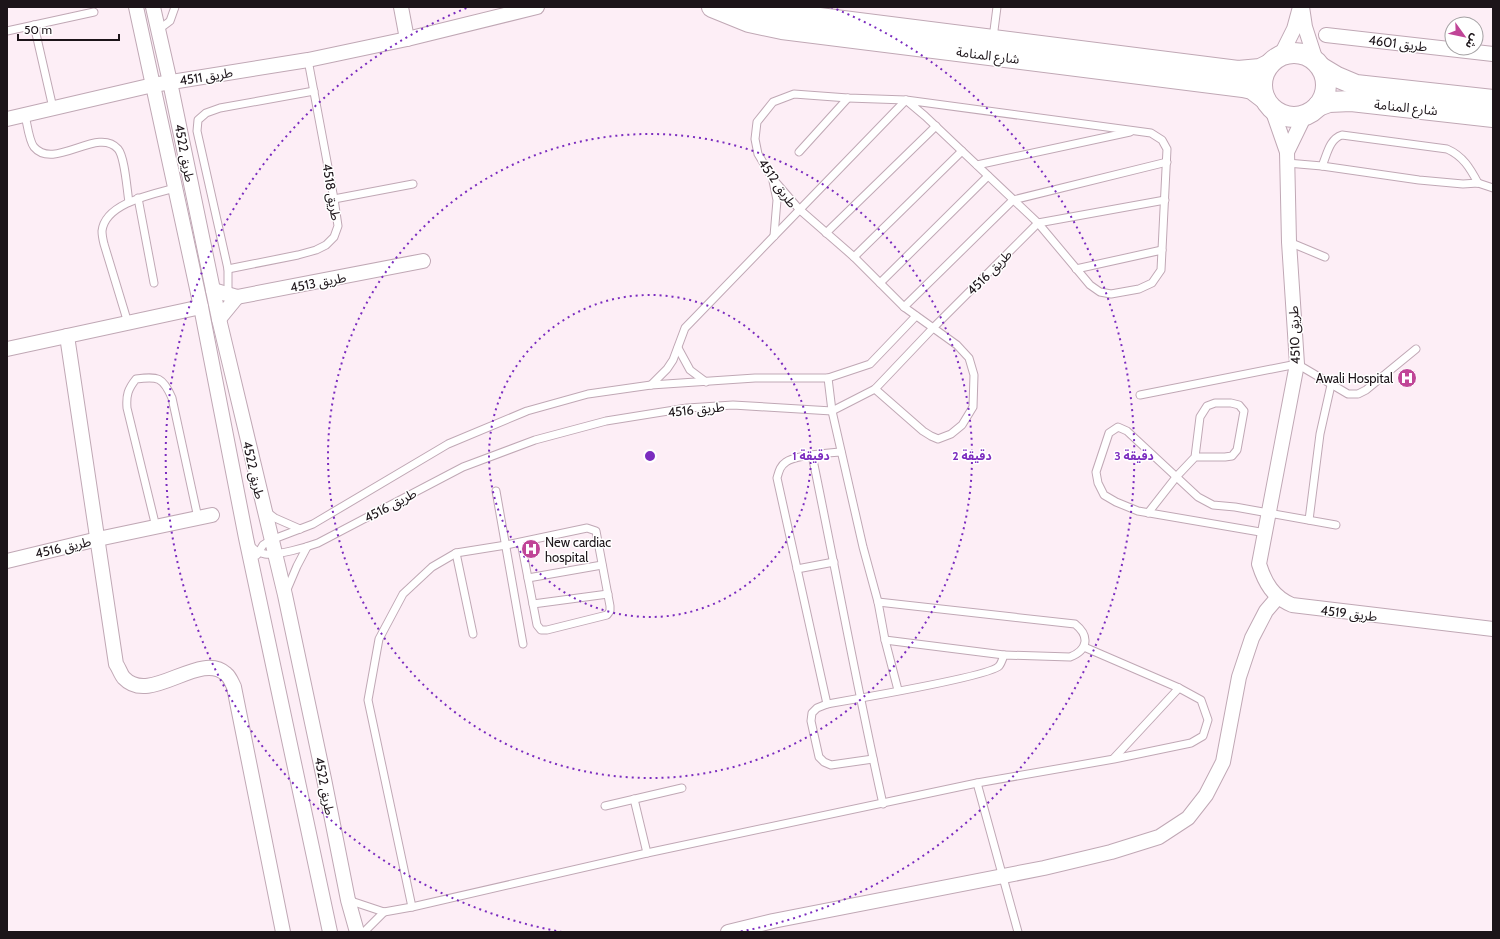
<svg xmlns="http://www.w3.org/2000/svg" width="1500" height="939" font-family="Cabin,'Noto Sans Arabic',sans-serif">
<style>
.lines{fill:none;stroke-linecap:round;stroke-linejoin:round}
.lane-casing{stroke:#c0a8b5;stroke-width:9}
.street-casing{stroke:#c0a8b5;stroke-width:16}
.secondary-casing{stroke:#c0a8b5;stroke-width:22}
.lane{stroke:#fff;stroke-width:7}
.street{stroke:#fff;stroke-width:14}
.secondary{stroke:#fff;stroke-width:20}
.ring{fill:none;stroke:#7b2cbf;stroke-width:2;stroke-dasharray:2 4}
.labels{text-anchor:middle;dominant-baseline:central;stroke-width:3;stroke-linejoin:round;paint-order:stroke}
.street-label{font-size:13px;fill:#1c1419;stroke:#fff}
.poi-label{font-size:13px;fill:#1c1419;stroke:#fff;text-anchor:end}
.centre{fill:#7b2cbf;stroke:#fff;stroke-width:2}
.ring-label{font-size:12px;text-anchor:middle;font-weight:bold;fill:#7b2cbf;stroke:#fff;stroke-width:3;stroke-linejoin:round;paint-order:stroke}
</style>
<rect width="100%" height="100%" fill="#fdeef6"/>
<g class="lines">
<!-- lane casing -->
<g class="lane-casing">
<g id="lane">
<polyline points="34,25 53,108"/>
<polyline points="158,30 170,21 175,7"/>
<polyline points="7,31 94,12"/>
<polyline points="993,38 997,7"/>
<path d="M25 115C27 123 29 141 34 147 54 171 98 126 118 149 125 157 127 191 129 202"/>
<polyline points="799,152 848,98"/>
<polyline points="1287,163 1322,166 1419,180 1463,184 1478,183 1493,188"/>
<polyline points="977,165 1130,132"/>
<path d="M1322 166C1327 155 1329 139 1342 135L1447 149C1463 156 1470 168 1478 183"/>
<polyline points="773,181 777,200 774,236"/>
<polyline points="138,198 154,283"/>
<polyline points="334,199 413,184"/>
<polyline points="1038,223 1165,200"/>
<polyline points="826,233 936,126"/>
<polyline points="1289,242 1325,257"/>
<polyline points="854,257 962,151"/>
<polyline points="228,269 298,255 316,250 326,245 334,237 338,226 334,199 308,60"/>
<polyline points="1076,269 1162,250"/>
<polyline points="880,283 988,176"/>
<polyline points="228,295 228,269 197,131 198,120 206,113 220,108 314,91"/>
<polyline points="904,307 1013,200 1167,162"/>
<path d="M128 323 104 244C103 240 102 235 102 231 105 203 153 194 175 188"/>
<polyline points="678,348 690,370 706,382"/>
<polyline points="828,378 832,411 863,547 878,602 885,640 898,690"/>
<polyline points="651,385 667,369 673,360 685,328 906,100"/>
<polyline points="875,389 923,431 931,436 938,439 951,434 962,425 973,407 974,375 969,358 957,345 904,307 854,257 799,209 773,179 758,154 755,139 757,122 773,102 794,94 848,98 906,100 1151,133 1162,140 1167,149 1161,270 1152,283 1139,289 1111,294 1100,292 1090,285 1038,223 925,116 906,100"/>
<polyline points="1140,395 1297,364 1348,394 1358,394 1366,390 1416,349"/>
<path d="M812 455C836 571 857 688 883 804"/>
<polyline points="496,491 523,644"/>
<polyline points="267,512 275,518 300,529"/>
<polyline points="1148,513 1177,476 1195,457 1200,417 1207,406 1215,403 1231,403 1239,405 1244,411 1237,450 1232,456 1225,457 1195,457"/>
<polyline points="1309,520 1320,434 1331,385"/>
<path d="M156 527 127 408C126 395 128 389 136 379 158 376 163 377 172 398L198 518"/>
<polyline points="1266,533 1138,511 1116,502 1104,495 1098,483 1096,472 1109,433 1118,427 1127,431 1198,497 1213,505 1235,507 1336,525"/>
<path d="M249 544C253 549 258 553 265 554 277 556 307 547 318 543L463 467 535 440 606 421 687 408 733 405 832 411 875 389 933 328 1038 223"/>
<polyline points="456,553 473,634"/>
<polyline points="257,555 263,545 271,540 313,524 448,444 527,411 588,394 651,385 755,378 828,378 870,364 916,316"/>
<polyline points="797,569 834,562"/>
<polyline points="528,578 602,565"/>
<polyline points="286,592 297,566 307,547"/>
<polyline points="533,604 608,594"/>
<polyline points="885,640 1004,655"/>
<path d="M827 704 777 478C779 471 780 466 786 462 795 455 829 453 841 452"/>
<polyline points="1114,758 1179,688"/>
<path d="M873 759 831 765 824 762 819 757 811 721 812 713 817 708 827 704C850 700 991 676 999 666 1001 664 1003 658 1004 655L1070 657C1088 650 1090 636 1075 624L878 602"/>
<polyline points="977,783 1018,932"/>
<polyline points="634,799 647,853"/>
<polyline points="605,806 682,788"/>
<polyline points="348,900 384,912 412,907 647,853 977,783 1114,759 1191,743 1203,736 1208,720 1201,700 1179,688 1084,647"/>
<polyline points="412,907 368,700 379,639 403,594 432,567 456,553 506,545 587,528 596,531 610,606 610,611 607,615 547,630 541,630 537,625 521,542"/>
<polyline points="364,932 384,912"/>
</g>
</g>
<!-- street casing -->
<g class="street-casing">
<g id="street">
<polyline points="136,7 201,307 246,538 330,932"/>
<polyline points="153,7 170,82 219,319 285,595 324,779 348,900 357,932"/>
<polyline points="401,7 407,39"/>
<polyline points="1302,7 1305,27 1316,61"/>
<polyline points="1326,35 1493,54"/>
<polyline points="1281,55 1294,29 1300,7"/>
<polyline points="1272,109 1287,152"/>
<path d="M1305 115 1287 152 1289 242 1297 364 1259 564C1265 583 1273 597 1292 605L1493 629"/>
<polyline points="7,119 153,85 308,60 407,39 537,7"/>
<polyline points="213,290 237,297 423,261"/>
<polyline points="219,319 237,297"/>
<path d="M67 336 116 664C119 668 121 675 124 678 150 706 200 650 226 674 230 677 232 683 234 687L283 932"/>
<polyline points="7,349 201,307"/>
<polyline points="7,561 98,539 212,515"/>
<polyline points="728,932 773,921 1044,868 1111,852 1159,837 1188,818 1206,795 1223,762 1239,677 1252,638 1266,611 1278,597"/>
</g>
</g>
<!-- secondary casing -->
<g class="secondary-casing">
<g id="secondary">
<polyline points="712,7 749,22 782,29 1243,87 1252,89 1265,99"/>
<polyline points="748,7 764,11 1238,71 1260,69 1268,65"/>
<circle cx="1294" cy="85" r="32"/>
<polyline points="1322,68 1337,77 1356,85 1493,100"/>
<polyline points="1318,106 1329,102 1351,101 1493,117"/>
</g>
</g>
<!-- lane -->
<use href="#lane" class="lane"/>
<!-- street -->
<use href="#street" class="street"/>
<!-- secondary -->
<use href="#secondary" class="secondary"/>
</g>
<!-- distance rings -->
<g class="ring">
<circle cx="650" cy="456" r="161"/>
<circle cx="650" cy="456" r="322"/>
<path d="M562 932A484 484 0 0 1 469 7M831 7A484 484 0 0 1 738 932"/>
</g>
<!-- icons -->
<defs>
<g id="hospital-disc" transform="scale(1)"><circle r="9.5" fill="#c04597" stroke="#fff"/><path d="M-5-5h3v3.5h4V-5h3V5h-3V1.5h-4V5h-3Z" fill="#fff"/></g>
</defs>
<g fill-rule="evenodd">
<use href="#hospital-disc" x="1407" y="378"/>
<use href="#hospital-disc" x="531" y="549"/>
</g>
<g class="labels">
<!-- street labels -->
<g class="street-label">
<text transform="translate(1398 43) rotate(7)">طريق 4601</text>
<text transform="translate(988 55) rotate(7)">شارع المنامة</text>
<text transform="translate(206 76) rotate(-9)">طريق 4511</text>
<text transform="translate(1406 107) rotate(6)">شارع المنامة</text>
<text transform="translate(185 153) rotate(79)">طريق 4522</text>
<text transform="translate(778 183) rotate(55)">طريق 4512</text>
<text transform="translate(332 192) rotate(81)">طريق 4518</text>
<text transform="translate(989 272) rotate(-45)">طريق 4516</text>
<text transform="translate(318 282) rotate(-11)">طريق 4513</text>
<text transform="translate(1294 335) rotate(-92)">طريق 4510</text>
<text transform="translate(696 409) rotate(-6)">طريق 4516</text>
<text transform="translate(254 470) rotate(77)">طريق 4522</text>
<text transform="translate(390 505) rotate(-28)">طريق 4516</text>
<text transform="translate(63 547) rotate(-13)">طريق 4516</text>
<text transform="translate(1349 613) rotate(7)">طريق 4519</text>
<text transform="translate(325 786) rotate(79)">طريق 4522</text>
</g>
<!-- poi labels -->
<g class="poi-label">
<text x="1393" y="378">Awali Hospital</text>
<text x="545" y="542" text-anchor="start">New cardiac<tspan x="545" dy="15">hospital</tspan></text>
</g>
</g>
<circle cx="650" cy="456" r="6" class="centre"/>
<g class="ring-label">
<text x="811" y="460">1 دقيقة</text>
<text x="972" y="460">2 دقيقة</text>
<text x="1134" y="460">3 دقيقة</text>
</g>
<!-- border -->
<rect width="1500" height="939" fill="none" stroke="#1c1419" stroke-width="16"/>
<!-- north arrow -->
<g transform="translate(1464 36) rotate(123)"><circle r="19" fill="#ffffff" stroke="#a4a1a3"/>
<path d="M0-3L7 15L0 10L-7 15Z" fill="#c04597"/>
<text y="-6" font-size="11" font-weight="bold" text-anchor="middle" fill="#1c1419">ش</text>
</g>
<!-- scale -->
<path d="M18 34v6h101v-6" fill="none" stroke="#1c1419" stroke-width="2"/>
<text x="24" y="34" font-size="12" fill="#1c1419" stroke="#ffffff" stroke-width="3" paint-order="stroke">50 m</text>
</svg>
